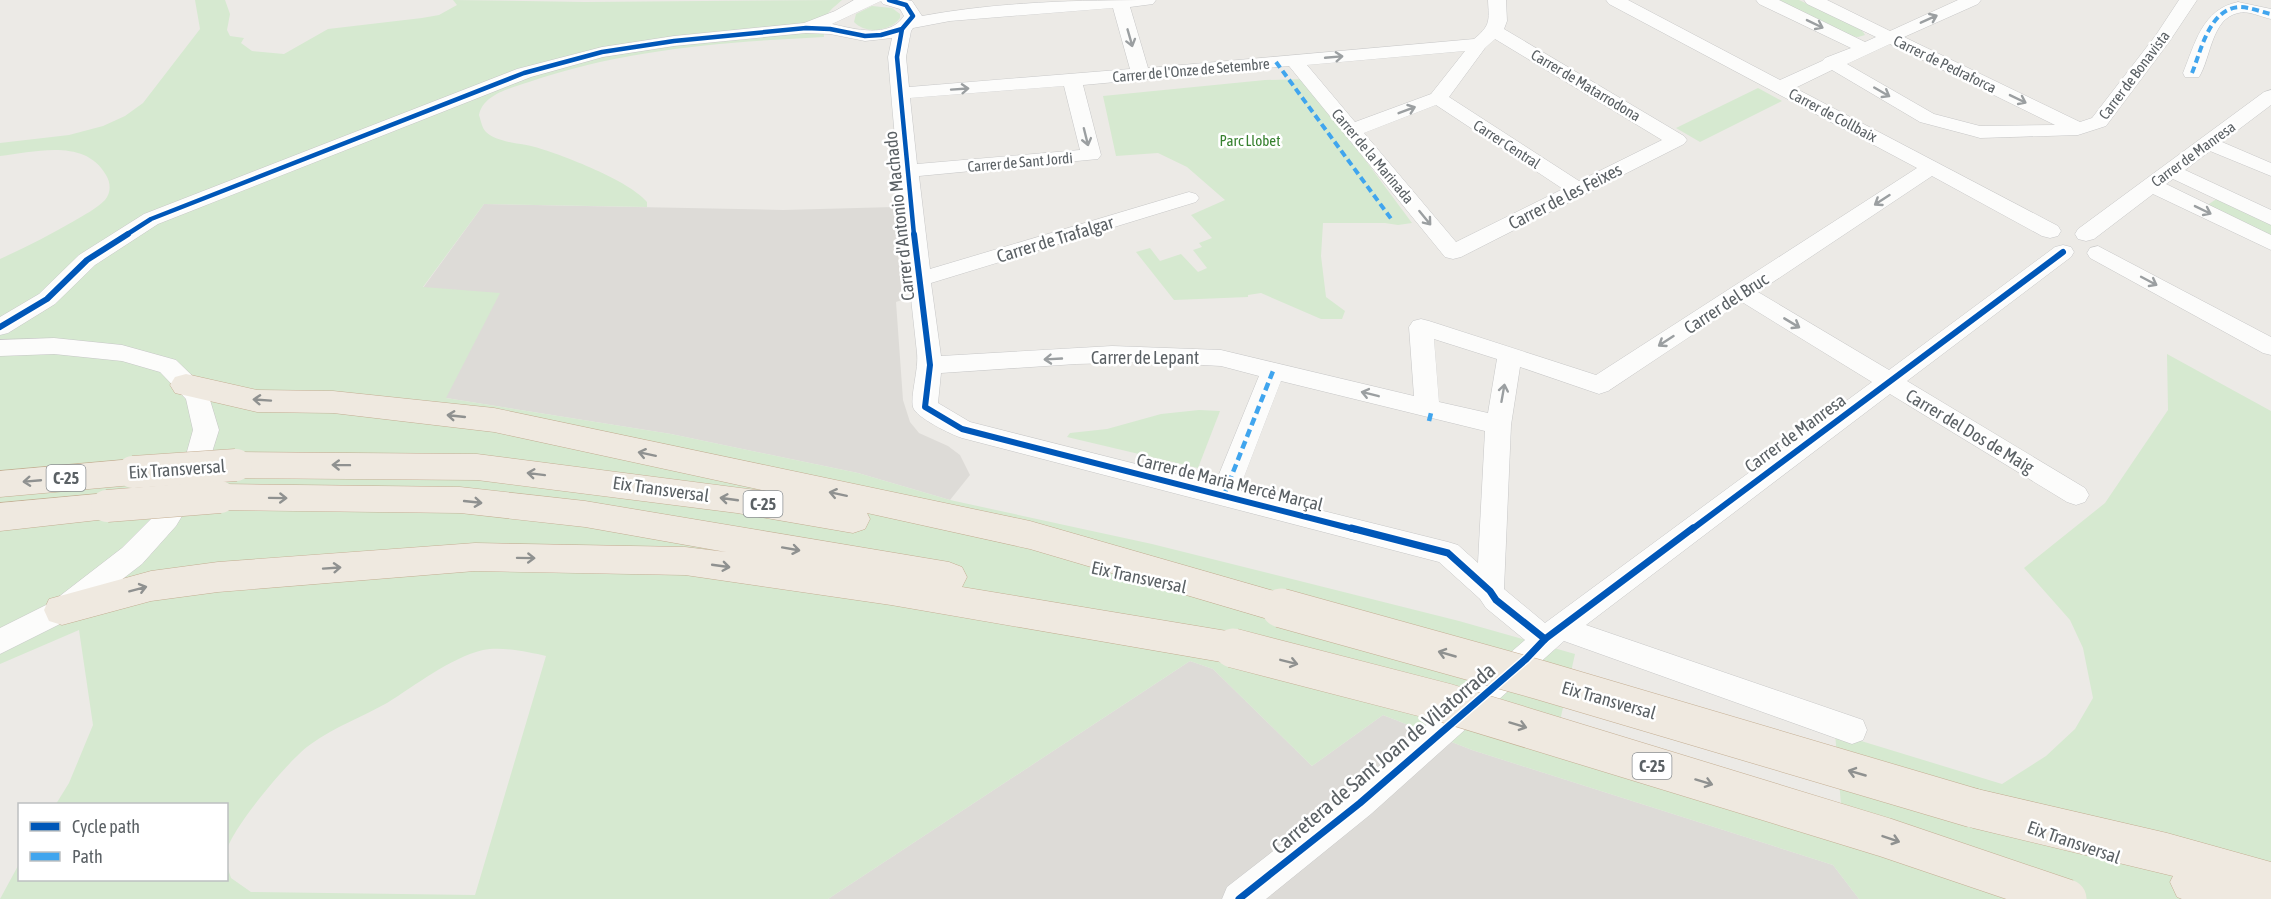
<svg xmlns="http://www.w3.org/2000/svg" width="2271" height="899" font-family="'Asap Condensed',sans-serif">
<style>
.industrial{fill:#dddbd7}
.green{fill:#d6e9d0}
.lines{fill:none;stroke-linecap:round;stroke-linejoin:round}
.minor-casing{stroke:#c7c7c7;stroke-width:1}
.highway-casing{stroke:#c4ae93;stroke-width:1}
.minor{fill:#fcfcfb;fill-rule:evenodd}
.highway{fill:#efe9e0;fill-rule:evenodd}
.highway-bridge-far1-casing{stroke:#c4ae93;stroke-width:33;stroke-linecap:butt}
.highway-bridge-casing{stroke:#c4ae93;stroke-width:40;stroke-linecap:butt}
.highway-bridge-far1{stroke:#efe9e0;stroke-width:32}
.highway-bridge{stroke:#efe9e0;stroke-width:39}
.quiet-far1{stroke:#40a5ee;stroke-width:4;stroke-dasharray:7 4;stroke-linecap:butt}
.quiet{stroke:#40a5ee;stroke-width:4.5;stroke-dasharray:8 4.5;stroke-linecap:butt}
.cycleway-far2-casing{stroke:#fff;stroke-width:8}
.cycleway-far1-casing{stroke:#fff;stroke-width:10}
.cycleway-casing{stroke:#fff;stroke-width:10}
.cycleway-far2{stroke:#0057b8;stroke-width:4.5}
.cycleway-far1{stroke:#0057b8;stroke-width:6}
.cycleway{stroke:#0057b8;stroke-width:7}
.oneway{stroke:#9b9fa1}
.oneway2{stroke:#8f9190}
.labels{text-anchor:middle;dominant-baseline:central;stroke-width:5;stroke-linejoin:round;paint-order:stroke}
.far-street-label{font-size:15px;fill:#5b6165;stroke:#fff}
.far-park-label{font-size:15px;fill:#37812f;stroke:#fff}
.shield{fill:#fff;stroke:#8c9093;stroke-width:1.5}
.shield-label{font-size:16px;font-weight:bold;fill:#5b6165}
.street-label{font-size:18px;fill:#5b6165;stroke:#fff}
.near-street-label{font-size:21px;fill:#5b6165;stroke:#fff}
</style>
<rect width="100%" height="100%" fill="#eceae6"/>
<!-- industrial -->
<g class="industrial">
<polygon points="484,204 783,210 894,207 902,300 896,302 903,400 910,422 919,433 948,446 960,455 970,475 950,500 858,473 671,434 446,398 423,288"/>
<polygon points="1190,661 1213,669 1312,766 1383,715 1472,750 1833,865 1859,899 828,899"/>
</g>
<!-- green -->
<g class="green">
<path d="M195 0H225L230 14 227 30 230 36 244 38 241 43 252 51 284 54 328 29 422 18 439 15 457 5 453 0 585 2 842 0C827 13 822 16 824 37 725 42 624 49 529 82 511 88 483 94 479 115 481 121 482 128 486 132 498 143 521 143 535 147 563 155 630 181 647 202V207L484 204 423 287 500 293 446 398 671 434 858 473 950 500 1152 544 1459 621 1575 654 1553 752 1844 840 1835 733 2002 784 2046 756 2075 729 2093 698 2083 648 2070 620 2024 568 2105 503 2168 410 2167 354 2271 411V899H1859L1833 865 1472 750 1383 715 1312 766 1213 669 1190 661 828 899H0L19 864 20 880H226L227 866 231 878 251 892 475 895 546 656C529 652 501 646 483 650 450 658 416 685 387 703 362 717 334 727 311 744 291 757 232 828 227 850L226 804H56L69 783 93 725 79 630 0 664V259C26 247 50 235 74 221 84 215 96 209 105 200 111 193 111 183 106 175 85 138 35 152 0 156V143L69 135 103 126 125 116 143 103 200 29Z"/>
<polygon points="1775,0 1799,0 1861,29 1865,35 1858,37 1849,36"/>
<path d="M872 6 892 8 900 14V18C890 32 865 34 854 22L856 14Z"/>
<polygon points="1305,79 1412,223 1398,225 1385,223 1323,223 1321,256 1326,297 1345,311 1342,319 1321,319 1261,293 1248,295 1248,297 1174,300 1136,252 1150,248 1160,261 1181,254 1198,272 1207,268 1193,250 1202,247 1199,243 1212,238 1191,215 1225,200 1187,167 1158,153 1116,156 1103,96 1265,80"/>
<polygon points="1758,88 1782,101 1700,142 1676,128"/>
<polygon points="2218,198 2271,223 2271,238 2206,206"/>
<polygon points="1199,410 1220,411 1198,468 1067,437 1070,433 1107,429 1161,414"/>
</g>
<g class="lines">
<!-- minor casing -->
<g class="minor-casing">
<g id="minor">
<path d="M854 0H907L912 1 922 16C998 2 1078 0 1156 0L1153 4 1130 7 1148 68 1474 39C1491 25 1489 21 1488 0H1506L1507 21 1504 29 1684 136 1687 140 1684 144 1461 257 1453 259 1445 257 1289 66 1083 85 1101 155 1098 159 919 176 930 269 1182 194 1189 192 1196 194 1199 198 1196 202 931 283 941 356 1112 346 1221 350 1414 396 1409 327 1413 321 1421 319 1429 321 1596 375 1917 168 1609 4 1606 0H1628L1780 80 1822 61 1825 58 1851 48 1759 4 1756 0H1779L1865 42 1876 37 1807 4 1804 0H1827L1890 31 1958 0H1981L1978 4 1904 37 2080 122 2092 118 2156 35 2179 0H2197L2169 42 2106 126 2078 135 1980 138 1973 136 1920 122 1832 70 1795 88 2058 226 2061 231 2058 236 2050 238 2042 236 1932 176 1758 292 1889 370 2055 247 2063 245 2071 247 2074 252 2071 257 1907 381 2085 488 2089 495 2085 502 2076 505 2067 502 1890 394 1586 625 1863 720 1867 730 1863 740 1852 744 1564 641 1371 814 1266 899H1222L1227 887 1349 792 1525 640 1486 608 1480 599 1439 562 962 438C952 435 915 417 913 407 910 396 919 369 917 353 906 254 896 156 888 57L892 38 865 41 830 34 806 33 674 46 603 57 531 77 158 224 95 265 55 304 8 333 0 335V317L39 294 79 255 144 214 517 69 602 47 674 36 804 23 835 11ZM881 1 883 4 900 9 904 16C889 39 854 29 832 24ZM1113 8 1130 69 909 87 906 57 911 31 913 28 950 21ZM1495 39 1662 140 1579 181 1449 97 1485 48ZM1890 44 2055 125 1980 126 1934 114 1847 64ZM1465 51 1431 94 1355 122 1307 65ZM1064 86 1080 150 917 164 910 98ZM1436 105 1563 189 1456 242 1364 133ZM1742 302 1872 382 1545 623 1504 589 1511 425 1520 367 1599 394 1608 391ZM1434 339 1497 359 1488 413 1439 402ZM1149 362 1221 366 1259 376 1215 484 970 422 938 403 941 373 1076 364ZM1281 381 1485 431 1478 563 1458 545 1448 542 1239 490Z"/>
<path d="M2238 2 2271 9V19C2261 17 2248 10 2238 13 2211 19 2211 58 2199 77H2185L2183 73C2195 44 2202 9 2238 2Z"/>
<polygon points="2271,90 2271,105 2222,142 2271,163 2271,176 2210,151 2185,170 2271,210 2271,225 2173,179 2166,184 2271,235 2271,250 2153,194 2094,239 2086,241 2078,239 2075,234 2078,229 2264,92"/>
<polygon points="2098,246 2271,337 2271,355 2263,353 2090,258 2087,253 2090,248"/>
<polygon points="54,338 122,345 176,360 207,390 219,430 203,481 176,526 142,564 72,618 0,654 0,628 52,602 122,548 158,512 181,473 193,430 186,399 160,372 122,361 54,354 0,356 0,340"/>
</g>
</g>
<!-- highway casing -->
<g class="highway-casing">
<g id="highway">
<polygon points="186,374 257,390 333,391 494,408 1030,521 1281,593 1294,597 1299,608 1294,619 1281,623 1030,549 867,513 870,519 865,529 853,533 737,513 477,480 236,478 224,474 219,465 224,456 236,452 477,454 771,492 494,432 333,413 257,412 175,393 170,385 175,377"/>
<polygon points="133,459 145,463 150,472 145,481 133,485 0,497 0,471"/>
<polygon points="220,484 460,487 585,501 949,562 962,567 967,577 962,587 1233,632 1246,637 1252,648 1246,659 1233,664 891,605 685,575 475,571 218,592 151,601 62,625 49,621 44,610 49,599 151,571 218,562 475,543 685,547 726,552 585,527 460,513 220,510 208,506 203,497 208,488"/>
<polygon points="107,493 119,497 124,506 119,515 107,519 0,531 0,503"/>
<polygon points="1973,788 2167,833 2271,862 2271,899 2182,899 2177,897 2170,882 2173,876 1973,828 1958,822 1952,808 1958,794"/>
</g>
</g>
<!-- minor -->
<use href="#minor" class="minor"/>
<!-- highway -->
<use href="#highway" class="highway"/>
<!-- highway-bridge-far1 casing -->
<g class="highway-bridge-far1-casing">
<g id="highway-bridge-far1">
<polyline points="133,472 236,465"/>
<polyline points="107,506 220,497"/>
</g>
</g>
<!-- highway-bridge casing -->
<g class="highway-bridge-casing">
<g id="highway-bridge">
<polyline points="1281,608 1540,680 1973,808"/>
<polyline points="1233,648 1446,703 1884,837 2067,899"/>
</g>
</g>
<!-- highway-bridge-far1 -->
<use href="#highway-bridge-far1" class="highway-bridge-far1"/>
<!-- highway-bridge -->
<use href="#highway-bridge" class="highway-bridge"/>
<!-- quiet-far1 -->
<g class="quiet-far1">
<polyline points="1276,62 1392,220"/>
<path d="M2192 73C2201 51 2209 9 2239 7 2250 7 2261 12 2271 14"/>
</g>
<!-- quiet -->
<g class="quiet">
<polyline points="1429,421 1432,409"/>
<polyline points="1224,495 1273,371"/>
</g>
<!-- cycleway-far2 casing -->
<g class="cycleway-far2-casing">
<g id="cycleway-far2">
<polyline points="902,29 897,57 914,235"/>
<polyline points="126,235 151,219 524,73 602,52 674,41 806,28 830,29 865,36 881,35 902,29 913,16 906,5 889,0"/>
</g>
</g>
<!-- cycleway-far1 casing -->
<g class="cycleway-far1-casing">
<g id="cycleway-far1">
<polyline points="914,234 930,365 925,407 962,429 1357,530"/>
<polyline points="0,327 47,299 87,260 128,234"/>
<polyline points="1691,530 2063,252"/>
</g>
</g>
<!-- cycleway casing -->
<g class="cycleway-casing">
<g id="cycleway">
<polyline points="1351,528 1448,553 1490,591 1496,600 1545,639"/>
<polyline points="1239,899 1360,803 1526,659 1545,639 1693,528"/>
</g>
</g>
<!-- cycleway-far2 -->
<use href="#cycleway-far2" class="cycleway-far2"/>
<!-- cycleway-far1 -->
<use href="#cycleway-far1" class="cycleway-far1"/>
<!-- cycleway -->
<use href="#cycleway" class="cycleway"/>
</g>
<!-- one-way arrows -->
<defs><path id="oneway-shaft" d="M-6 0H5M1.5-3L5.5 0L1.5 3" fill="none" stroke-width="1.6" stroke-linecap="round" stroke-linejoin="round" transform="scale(1.5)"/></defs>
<g class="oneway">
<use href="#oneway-shaft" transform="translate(1929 19) rotate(-24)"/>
<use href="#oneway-shaft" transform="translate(1815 24) rotate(26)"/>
<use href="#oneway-shaft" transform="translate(1130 38) rotate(74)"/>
<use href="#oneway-shaft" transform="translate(1334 57) rotate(-5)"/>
<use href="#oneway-shaft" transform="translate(960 89) rotate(-4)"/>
<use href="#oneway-shaft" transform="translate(1882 92) rotate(30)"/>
<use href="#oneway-shaft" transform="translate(2018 99) rotate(26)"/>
<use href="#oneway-shaft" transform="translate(1407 110) rotate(-21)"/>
<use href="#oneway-shaft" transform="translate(1086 137) rotate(76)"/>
<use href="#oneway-shaft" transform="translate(1882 200) rotate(147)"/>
<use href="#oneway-shaft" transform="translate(2203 210) rotate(26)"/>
<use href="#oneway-shaft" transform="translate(1425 218) rotate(51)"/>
<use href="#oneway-shaft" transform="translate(2149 281) rotate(28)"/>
<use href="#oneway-shaft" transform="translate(1792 323) rotate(31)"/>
<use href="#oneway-shaft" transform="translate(1666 341) rotate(147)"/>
<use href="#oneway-shaft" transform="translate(1053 359) rotate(177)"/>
<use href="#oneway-shaft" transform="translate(1503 393) rotate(-80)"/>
<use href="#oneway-shaft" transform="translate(1370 394) rotate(-166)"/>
</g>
<g class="oneway2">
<use href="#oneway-shaft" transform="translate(262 400) rotate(-176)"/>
<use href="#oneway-shaft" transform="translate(456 416) rotate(-174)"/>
<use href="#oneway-shaft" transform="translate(647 454) rotate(-168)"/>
<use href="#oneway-shaft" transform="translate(341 465) rotate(-179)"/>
<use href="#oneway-shaft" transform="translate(536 474) rotate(-173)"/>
<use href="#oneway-shaft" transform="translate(32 481) rotate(175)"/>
<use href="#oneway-shaft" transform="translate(838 494) rotate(-168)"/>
<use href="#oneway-shaft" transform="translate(278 498) rotate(1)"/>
<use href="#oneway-shaft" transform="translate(729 499) rotate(-172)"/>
<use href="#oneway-shaft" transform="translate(473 502) rotate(6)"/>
<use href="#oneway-shaft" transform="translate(791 549) rotate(10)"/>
<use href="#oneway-shaft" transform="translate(526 558) rotate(1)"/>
<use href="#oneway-shaft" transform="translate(721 566) rotate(8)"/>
<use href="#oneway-shaft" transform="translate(332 568) rotate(-4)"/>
<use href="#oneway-shaft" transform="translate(138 589) rotate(-15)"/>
<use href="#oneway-shaft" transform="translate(1447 654) rotate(-164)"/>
<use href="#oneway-shaft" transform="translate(1289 662) rotate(14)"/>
<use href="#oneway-shaft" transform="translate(1518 725) rotate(17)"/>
<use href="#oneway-shaft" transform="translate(1857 773) rotate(-164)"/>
<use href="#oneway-shaft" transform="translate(1704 782) rotate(17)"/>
<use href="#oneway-shaft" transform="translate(1891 839) rotate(19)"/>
</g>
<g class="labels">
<!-- far-street labels -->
<g class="far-street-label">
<text transform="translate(1945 64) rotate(26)">Carrer de Pedraforca</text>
<text transform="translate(1191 70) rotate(-5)">Carrer de l'Onze de Setembre</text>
<text transform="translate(2134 75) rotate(-53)">Carrer de Bonavista</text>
<text transform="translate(1586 85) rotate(31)">Carrer de Matarrodona</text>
<text transform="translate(1833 115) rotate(28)">Carrer de Collbaix</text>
<text transform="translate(1507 144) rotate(33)">Carrer Central</text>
<text transform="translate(2193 154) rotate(-36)">Carrer de Manresa</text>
<text transform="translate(1373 156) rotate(50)">Carrer de la Marinada</text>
<text transform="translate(1020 162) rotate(-5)">Carrer de Sant Jordi</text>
</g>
<!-- far-park labels -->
<g class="far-park-label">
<text x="1250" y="140">Parc Llobet</text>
</g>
<!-- shield labels -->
<g class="shield">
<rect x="46.5" y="465" width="39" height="26" rx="4.5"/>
<rect x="743.5" y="491" width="39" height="26" rx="4.5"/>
<rect x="1632.5" y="753" width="39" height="26" rx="4.5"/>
</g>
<g class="shield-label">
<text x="66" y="478">C-25</text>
<text x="763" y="504">C-25</text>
<text x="1652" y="766">C-25</text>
</g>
<!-- street labels -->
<g class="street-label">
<text transform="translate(1565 196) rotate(-27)">Carrer de les Feixes</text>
<text transform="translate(899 216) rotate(-96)">Carrer d'Antonio Machado</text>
<text transform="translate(1055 239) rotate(-17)">Carrer de Trafalgar</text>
<text transform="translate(1726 303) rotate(-33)">Carrer del Bruc</text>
<text x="1145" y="357">Carrer de Lepant</text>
<text transform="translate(1970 431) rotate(31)">Carrer del Dos de Maig</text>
<text transform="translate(1795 433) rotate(-36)">Carrer de Manresa</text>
<text transform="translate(177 469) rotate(-4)">Eix Transversal</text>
<text transform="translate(1230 482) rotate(14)">Carrer de Maria Mercè Marçal</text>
<text transform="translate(661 489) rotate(8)">Eix Transversal</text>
<text transform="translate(1139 577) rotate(12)">Eix Transversal</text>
<text transform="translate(1609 700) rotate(16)">Eix Transversal</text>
<text transform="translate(2074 842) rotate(19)">Eix Transversal</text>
</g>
<!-- near-street labels -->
<g class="near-street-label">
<text transform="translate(1383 758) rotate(-40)">Carretera de Sant Joan de Vilatorrada</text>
</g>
</g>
<!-- legend -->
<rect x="18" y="803" width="210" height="78" fill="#ffffff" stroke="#bdc0c1" stroke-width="1.5"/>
<rect x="30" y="822" width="30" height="9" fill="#0057b8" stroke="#bdc0c1" stroke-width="1.5"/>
<text x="72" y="833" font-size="18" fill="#5b6165">Cycle path</text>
<rect x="30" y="852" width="30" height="9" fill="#40a5ee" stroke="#bdc0c1" stroke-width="1.5"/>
<text x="72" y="863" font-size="18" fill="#5b6165">Path</text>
</svg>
